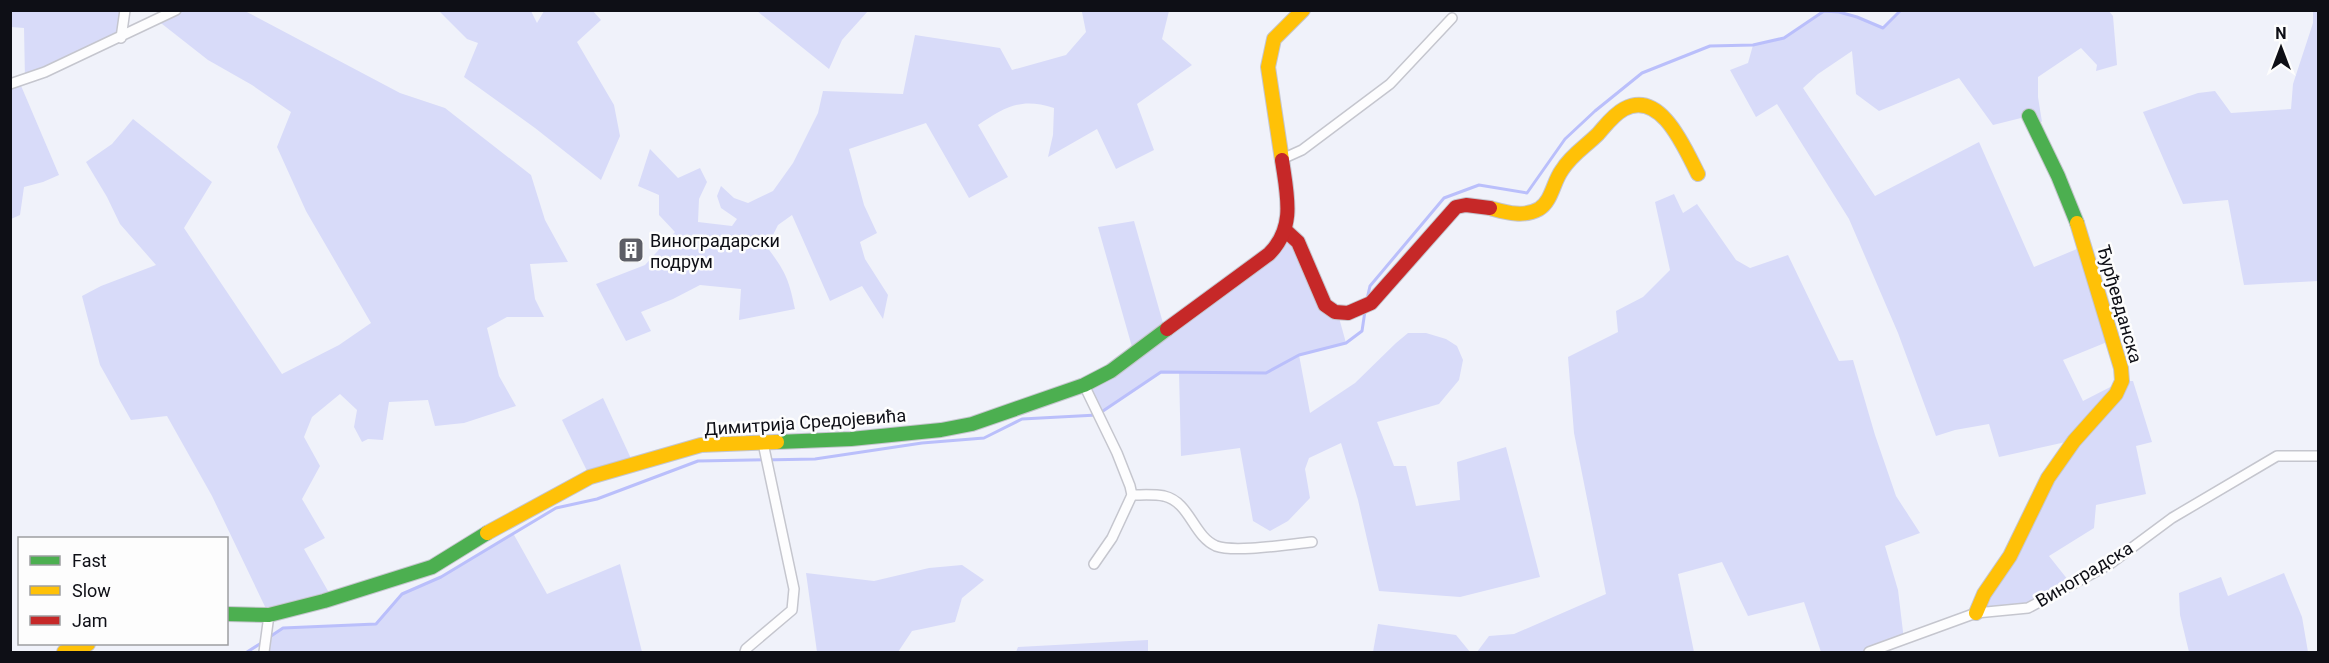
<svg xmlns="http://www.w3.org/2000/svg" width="2329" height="663" font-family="Roboto,sans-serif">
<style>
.green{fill:#d8dbf9}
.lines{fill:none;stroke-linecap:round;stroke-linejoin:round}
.stream{stroke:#babffb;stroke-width:3}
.street-casing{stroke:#c5c6ce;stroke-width:12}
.fast-casing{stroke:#c5c6ce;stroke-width:16}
.slow-casing{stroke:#c5c6ce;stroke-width:16}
.jam-casing{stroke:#c5c6ce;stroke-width:16}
.street{stroke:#fdfdfe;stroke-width:9}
.fast{stroke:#4caf50;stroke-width:14}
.slow{stroke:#ffc107;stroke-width:14}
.jam{stroke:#c62828;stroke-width:14}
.labels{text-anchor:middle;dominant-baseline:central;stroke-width:5;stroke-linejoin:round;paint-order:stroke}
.poi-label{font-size:18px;fill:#0e0f16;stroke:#fdfdfd;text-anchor:start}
.street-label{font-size:18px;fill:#0e0f16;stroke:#fdfdfd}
</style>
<rect width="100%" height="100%" fill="#f0f2fa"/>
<!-- green -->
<g class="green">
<polygon points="2108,10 2113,16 2117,65 2096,71 2097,65 2081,48 2038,77 2038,97 2042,122 2029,116 1993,125 1959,78 1879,111 1856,94 1852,51 1818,74 1803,88 1875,196 1979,142 2034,267 2084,246 2112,340 2063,360 2083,401 2122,381 2133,381 2152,442 2136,446 2146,494 2096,505 2094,528 2049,556 2072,585 2028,608 1976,613 2075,440 1999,457 1989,424 1955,430 1936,436 1898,333 1849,219 1777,104 1756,117 1730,70 1748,63 1753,45 1784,38 1824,11 1839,12 1857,17 1883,27 1901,11"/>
<polygon points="10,11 125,11 121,38 25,79 24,28 11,27"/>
<polygon points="176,11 245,11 400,93 445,108 531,175 545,220 568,262 530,264 535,299 544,317 507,317 487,328 499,376 516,406 464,423 435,426 428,400 389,402 383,440 368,439 362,442 354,427 357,410 340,394 312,417 304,437 320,466 302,499 325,538 304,549 332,598 269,615 212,496 167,416 131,420 100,365 82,296 101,286 156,265 120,224 107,197 86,162 112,144 133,119 212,182 184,228 282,374 339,345 371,323 306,211 277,147 291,112 252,85 208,60 157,20"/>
<polygon points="439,11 531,11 537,23 544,11 593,11 601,20 577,42 614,105 620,136 601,180 535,128 464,77 478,43 467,39"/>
<polygon points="757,11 757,10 868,11 842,40 829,69"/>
<path d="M1091 11H1169L1162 39 1192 65 1137 104 1154 150 1116 169 1097 129 1048 157 1053 135 1054 108C1021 97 1005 107 978 125L1008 177 969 198 926 123 849 149 864 205 877 233 860 242 865 259 888 295 883 319 862 286 830 301 792 215 778 225 767 247C785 271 789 279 795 309L739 320 741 289 700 285 673 299 641 312 651 331 626 341 596 284 645 265 675 232 659 215V195L638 186 650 149 678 178 700 168 707 182 699 199 698 222 732 226 737 219 721 208 717 196 721 186 734 198 748 203 773 191 793 163 818 113 823 91 903 94 915 35 1000 48 1012 70 1066 55 1086 32 1082 12Z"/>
<polygon points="2313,11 2318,11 2318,281 2244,285 2228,200 2183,204 2143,112 2198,93 2215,91 2231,113 2291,109 2293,84 2313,23"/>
<polygon points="19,81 59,175 43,182 24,187 20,215 11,219 11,84"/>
<polygon points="1674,194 1683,213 1697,204 1736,260 1750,268 1788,255 1839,361 1853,360 1875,435 1896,496 1920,533 1885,546 1898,590 1904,640 1887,647 1887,652 1821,652 1804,602 1748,616 1722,562 1678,574 1694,652 1477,652 1489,636 1514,634 1606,594 1574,433 1568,357 1618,332 1616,311 1643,297 1670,270 1655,202"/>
<polygon points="1134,221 1165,330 1286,231 1338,314 1346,343 1299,355 1310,413 1355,383 1396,343 1408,333 1426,333 1446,339 1457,346 1463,360 1459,380 1439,404 1377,422 1394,466 1406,466 1416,506 1460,500 1457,462 1506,447 1540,577 1460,597 1379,591 1358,500 1341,443 1309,458 1305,469 1310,498 1288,521 1270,531 1253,521 1240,448 1181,456 1179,372 1161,372 1097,415 1084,385 1134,354 1098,227"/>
<polygon points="603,398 634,465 590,477 562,420"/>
<polygon points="513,533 547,594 620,564 642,652 264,652 264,641 283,628 376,624 402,594 441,577"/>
<polygon points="962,565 984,580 962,598 955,622 912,631 898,652 817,652 806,573 874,581 929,568"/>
<polygon points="2284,573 2302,617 2308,652 2189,652 2180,615 2179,593 2221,577 2228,596"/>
<polygon points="1378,624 1456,635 1470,652 1373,652"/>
<polygon points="1148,640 1148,652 1016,652 1018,647"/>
</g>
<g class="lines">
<!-- stream -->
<g class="stream">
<polyline points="1367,299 1370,286 1444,198 1479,185 1527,193 1565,139 1595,111 1642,73 1710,46 1753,45 1784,38 1824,11 1839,12 1857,17 1883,28 1901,10"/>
<polyline points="268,638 283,628 376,624 402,594 441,577 556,508 597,499 698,461 815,459 922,443 984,438 1022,419 1097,415 1161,372 1266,373 1299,355 1346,343 1362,331 1365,311"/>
<polyline points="247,652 263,642"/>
</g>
<!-- street casing -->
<g class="street-casing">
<g id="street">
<polyline points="121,38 125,10"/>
<polyline points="10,84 45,72 176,10"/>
<polyline points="1282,159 1302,150 1390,84 1452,18"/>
<polyline points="1084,385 1117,453 1130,486 1132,495 1112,538 1094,564"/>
<path d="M1132 495C1142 495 1154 494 1164 496 1190 502 1193 536 1216 546 1235 553 1290 544 1312 542"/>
<polyline points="264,652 269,615"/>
<polyline points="745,652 746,649 792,610 794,589 763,443"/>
<polyline points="1869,652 1976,613 2028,608 2110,564 2172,518 2277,456 2318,456"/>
</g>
</g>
<!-- fast casing -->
<g class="fast-casing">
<g id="fast">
<polyline points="2029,116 2058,176 2077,223"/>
<polyline points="777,442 851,439 941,430 972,424 1084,385 1111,371 1167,329"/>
<polyline points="226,614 269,615 324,601 432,567 487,533"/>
</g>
</g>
<!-- slow casing -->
<g class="slow-casing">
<g id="slow">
<polyline points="1282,160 1268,67 1274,39 1303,10"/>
<path d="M1490 208C1505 212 1523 218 1539 209 1552 201 1553 182 1562 170 1571 155 1586 146 1598 134 1606 125 1613 115 1624 109 1661 89 1685 149 1698 174"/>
<polyline points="487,533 590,477 701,445 777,442"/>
<polyline points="1976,613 1984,594 2010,556 2048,478 2074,441 2116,394 2122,381 2121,368 2077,223"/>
<polyline points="64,652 88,644"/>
</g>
</g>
<!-- jam casing -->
<g class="jam-casing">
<g id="jam">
<polyline points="1286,231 1298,242 1325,305 1335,312 1348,313 1371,303 1456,207 1466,205 1490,208"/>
<path d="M1167 329 1269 254C1296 227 1287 195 1282 160"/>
</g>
</g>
<!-- street -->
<use href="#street" class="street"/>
<!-- fast -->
<use href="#fast" class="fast"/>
<!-- slow -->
<use href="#slow" class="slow"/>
<!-- jam -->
<use href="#jam" class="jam"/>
</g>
<!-- icons -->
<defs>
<g id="building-square" transform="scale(1.35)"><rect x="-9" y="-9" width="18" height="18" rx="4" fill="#5d5e66" stroke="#fdfdfd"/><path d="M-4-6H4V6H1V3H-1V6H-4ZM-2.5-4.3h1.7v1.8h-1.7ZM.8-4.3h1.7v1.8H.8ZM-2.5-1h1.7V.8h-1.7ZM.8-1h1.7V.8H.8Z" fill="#fff"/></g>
</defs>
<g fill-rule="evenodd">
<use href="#building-square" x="631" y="250"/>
</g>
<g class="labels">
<!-- poi labels -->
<g class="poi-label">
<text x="650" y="240">Виноградарски<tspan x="650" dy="21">подрум</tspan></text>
</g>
<!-- street labels -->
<g class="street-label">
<text transform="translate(2120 304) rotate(74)">Ђурђевданска</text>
<text transform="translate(805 422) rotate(-4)">Димитрија Средојевића</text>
<text transform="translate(2084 574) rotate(-31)">Виноградска</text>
</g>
</g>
<!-- border -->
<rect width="2329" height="663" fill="none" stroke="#0e0f16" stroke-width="24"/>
<!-- legend -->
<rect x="18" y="537" width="210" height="108" fill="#fdfdfd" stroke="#9d9ea1" stroke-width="1.5"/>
<rect x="30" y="556" width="30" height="9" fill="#4caf50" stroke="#9d9ea1" stroke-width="1.5"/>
<text x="72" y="567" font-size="18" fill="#0e0f16">Fast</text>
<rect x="30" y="586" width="30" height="9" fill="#ffc107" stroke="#9d9ea1" stroke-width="1.5"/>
<text x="72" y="597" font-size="18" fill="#0e0f16">Slow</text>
<rect x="30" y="616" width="30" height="9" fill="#c62828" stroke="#9d9ea1" stroke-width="1.5"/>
<text x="72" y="627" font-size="18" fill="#0e0f16">Jam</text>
<!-- north arrow -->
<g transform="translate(2281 48)" stroke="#fdfdfd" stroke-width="4.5" paint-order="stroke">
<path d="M0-4.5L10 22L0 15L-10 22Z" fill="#0e0f16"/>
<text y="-9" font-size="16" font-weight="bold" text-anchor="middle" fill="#0e0f16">N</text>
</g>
</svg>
